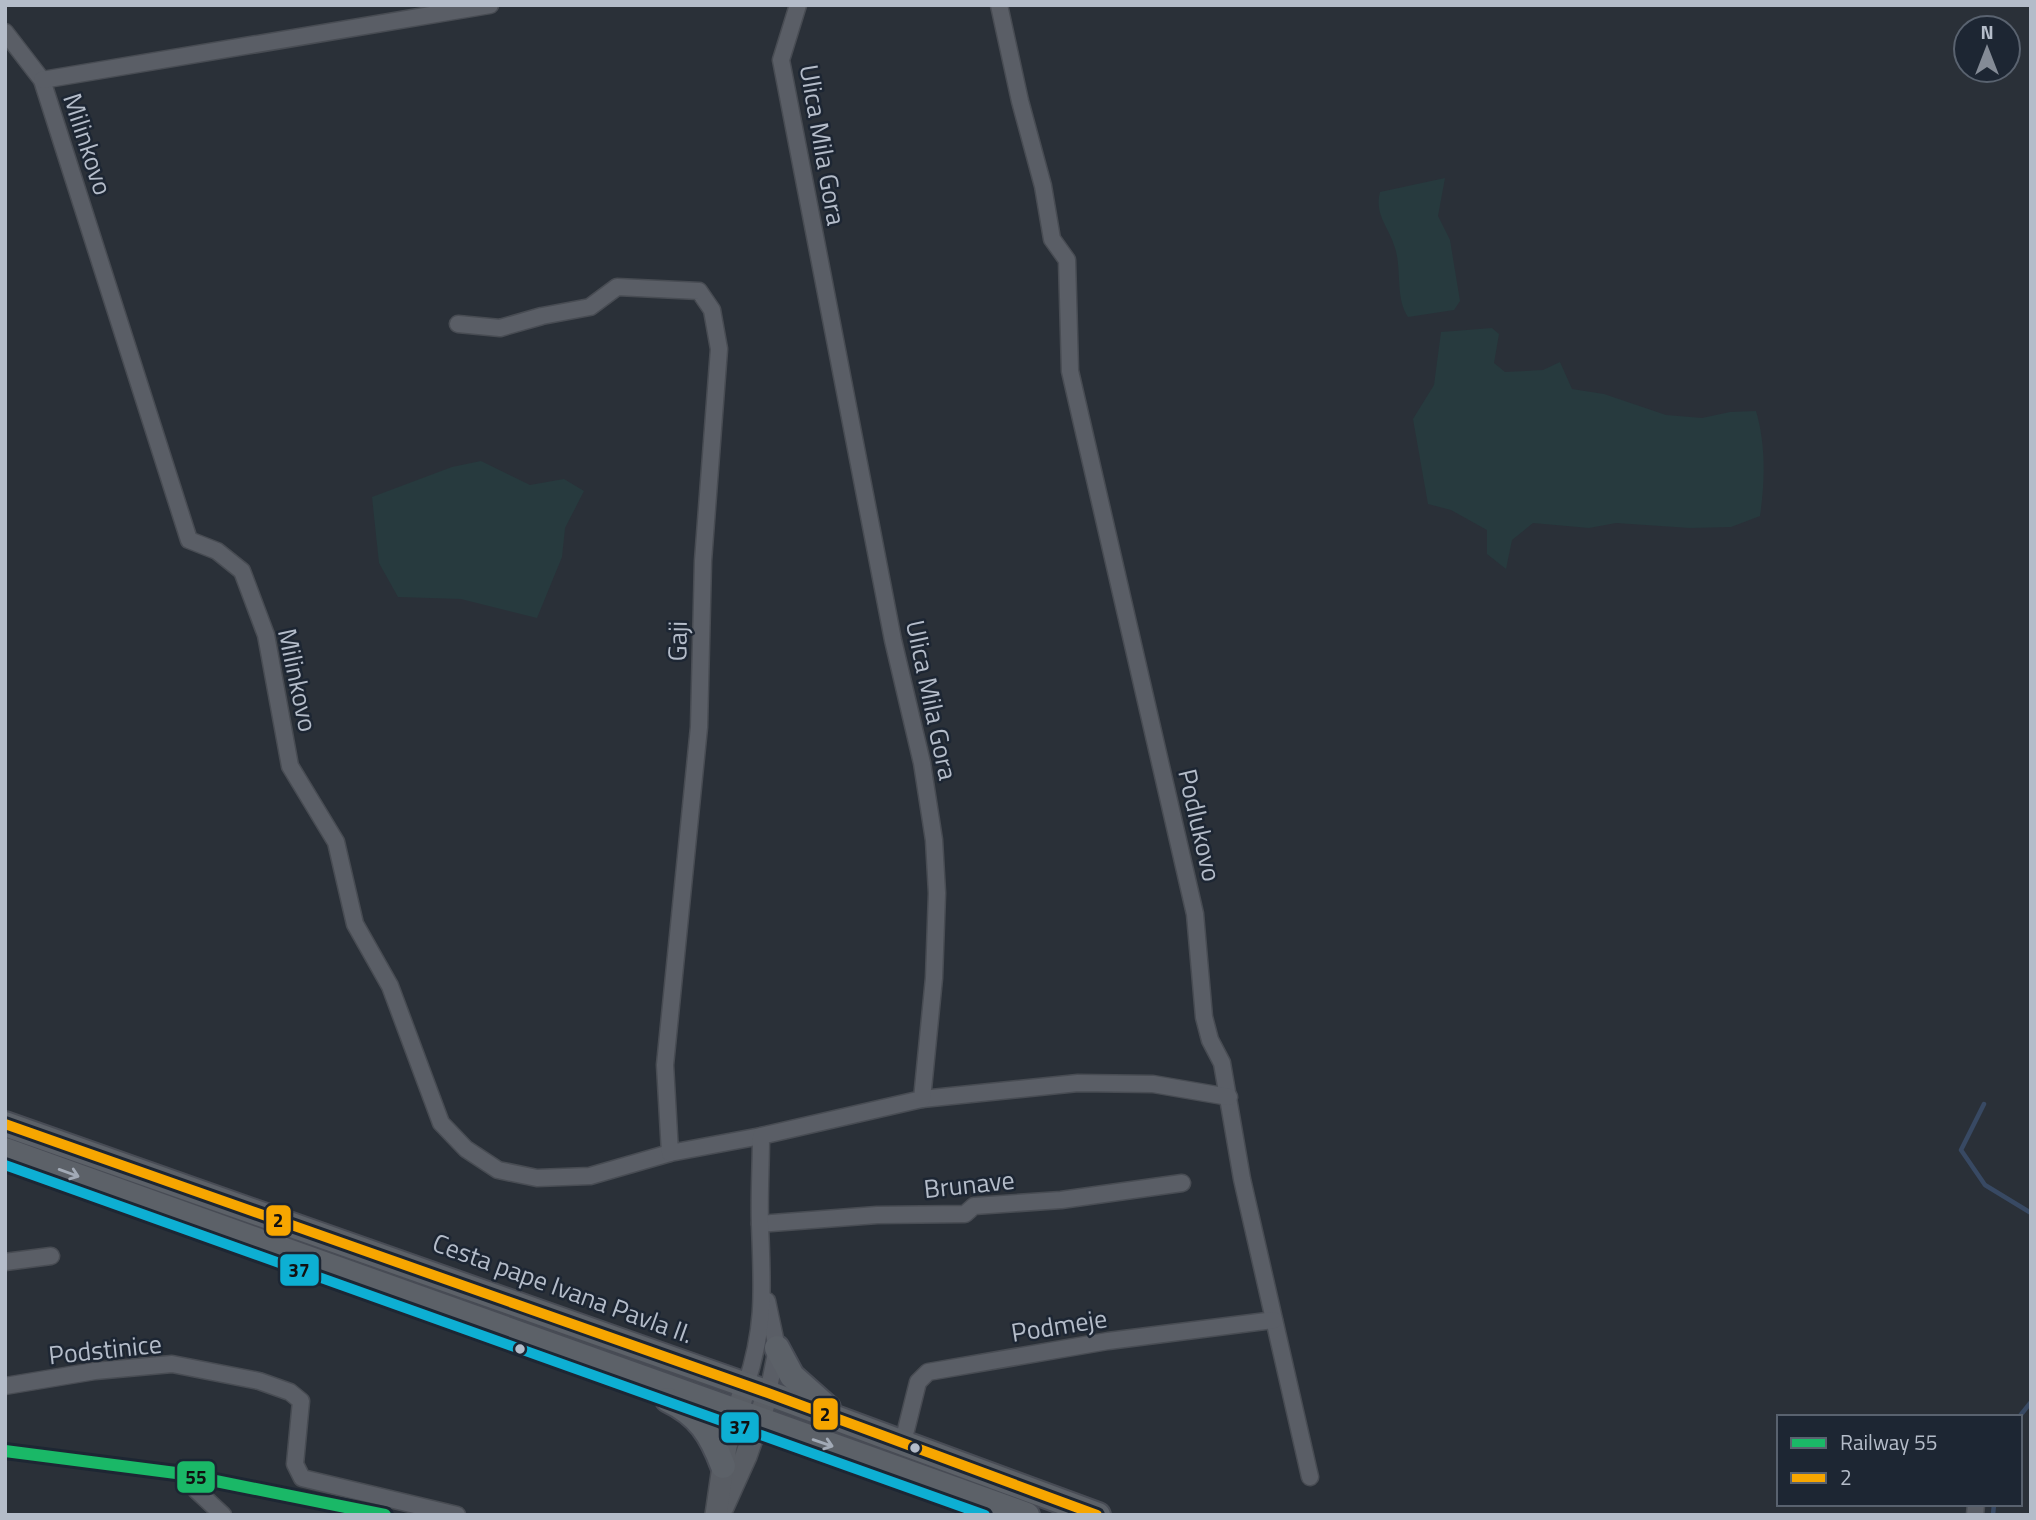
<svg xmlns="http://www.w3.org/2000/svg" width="2036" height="1520" font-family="'Titillium Web',sans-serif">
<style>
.green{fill:#273a3e}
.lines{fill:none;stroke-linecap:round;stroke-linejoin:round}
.stream{stroke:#384963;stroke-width:4.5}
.street-casing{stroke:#484c53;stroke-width:19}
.secondary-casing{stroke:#484c53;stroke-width:24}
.primary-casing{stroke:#484c55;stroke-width:28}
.street{stroke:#5a5e66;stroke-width:16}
.secondary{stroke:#595d64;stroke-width:21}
.primary{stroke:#5c6168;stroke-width:24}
.bus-1-casing{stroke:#1d2633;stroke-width:16}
.bus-2-casing{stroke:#1d2633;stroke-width:16}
.bus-1{stroke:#f7a600;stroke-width:10}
.bus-2{stroke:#0dafd3;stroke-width:10}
.rail-1-casing{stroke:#1d2633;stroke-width:18}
.rail-1{stroke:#1ab867;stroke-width:12}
.oneway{stroke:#a2aab6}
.bus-dot{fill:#b4bcc9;stroke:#1d2633;stroke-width:2.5}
.labels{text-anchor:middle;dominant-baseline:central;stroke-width:5;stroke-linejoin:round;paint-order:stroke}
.street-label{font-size:26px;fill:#b4bcc9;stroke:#1d2633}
.line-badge{stroke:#1d2633;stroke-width:2.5}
.pale-badge-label{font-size:19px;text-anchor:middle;font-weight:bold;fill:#111}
</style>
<rect width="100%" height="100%" fill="#2a3038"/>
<!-- green -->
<g class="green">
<path d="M1445 178 1438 216 1450 240 1460 301 1454 310 1408 317C1395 297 1402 270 1395 248 1389 227 1374 215 1380 192Z"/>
<path d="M1492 328 1499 334 1494 363 1505 372 1543 370 1560 362 1572 389 1604 394 1666 415 1702 418 1730 412 1756 411C1766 445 1765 481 1760 516L1731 527 1690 528 1616 523 1589 528 1533 523 1512 540 1506 569 1487 554V530L1451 510 1428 504 1413 419 1434 385 1441 332Z"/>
<polygon points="481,461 530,485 564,479 584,491 565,528 562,557 537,618 461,599 398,597 379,563 372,497 452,467"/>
</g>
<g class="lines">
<!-- stream -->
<g class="stream">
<polyline points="1984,1104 1961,1150 1985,1185 2031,1213"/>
<polyline points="2019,1417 2031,1402"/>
<polyline points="1993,1515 1994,1504"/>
</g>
<!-- street casing -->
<g class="street-casing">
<g id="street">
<polyline points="999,5 1020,101 1043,186 1052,239 1067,260 1070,371 1195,914 1204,1017 1210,1040 1222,1063 1242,1179 1310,1477"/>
<polyline points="5,32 42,80 189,540 217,551 242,571 266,635 290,766 336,842 355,924 390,986 441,1123 466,1149 498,1170 537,1178 590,1176 670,1153"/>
<polyline points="42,80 490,5"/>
<polyline points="458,324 500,328 542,316 590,307 617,287 699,291 712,310 719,349 703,561 699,727 665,1065 670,1153 761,1136"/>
<polyline points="922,1099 1078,1083 1153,1084 1229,1097"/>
<polyline points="760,1224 877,1215 965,1214 974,1206 1061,1200 1182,1183"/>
<polyline points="5,1262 51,1256"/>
<polyline points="767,1301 777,1348 768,1393"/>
<path d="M746 1385C766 1324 762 1286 760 1224 759 1195 761 1165 761 1136L922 1099 934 978 937 893 934 840 922 763 893 640 781 60 798 5"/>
<polyline points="5,1386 95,1371 172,1364 259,1381 290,1392 301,1401 295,1464 302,1478 457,1515"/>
<polyline points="903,1442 918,1382 928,1372 1108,1341 1274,1320"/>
<polyline points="196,1490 223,1515"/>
<polyline points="1975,1515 1976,1504"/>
</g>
</g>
<!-- secondary casing -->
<g class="secondary-casing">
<g id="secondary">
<polyline points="723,1507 746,1456 768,1393"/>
<polyline points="716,1515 726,1446 746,1385"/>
</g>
</g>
<!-- primary casing -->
<g class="primary-casing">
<g id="primary">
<polyline points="5,1124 768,1393 1098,1515"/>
<polyline points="5,1150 1027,1515"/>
<polyline points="777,1348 792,1376 828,1408"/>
<path d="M668 1400C699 1415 711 1434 723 1466"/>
</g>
</g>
<!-- street -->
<use href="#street" class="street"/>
<!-- secondary -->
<use href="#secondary" class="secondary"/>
<!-- primary -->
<use href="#primary" class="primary"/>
<!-- bus-1 casing -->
<g class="bus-1-casing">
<polyline id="bus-1" points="5,1124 768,1393 1097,1515"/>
</g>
<!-- bus-2 casing -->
<g class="bus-2-casing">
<polyline id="bus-2" points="5,1165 985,1515"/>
</g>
<!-- bus-1 -->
<use href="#bus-1" class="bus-1"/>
<!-- bus-2 -->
<use href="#bus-2" class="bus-2"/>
<!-- rail-1 casing -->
<g class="rail-1-casing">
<polyline id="rail-1" points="5,1451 176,1473 385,1515"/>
</g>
<!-- rail-1 -->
<use href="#rail-1" class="rail-1"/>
</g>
<!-- one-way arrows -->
<defs><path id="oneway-shaft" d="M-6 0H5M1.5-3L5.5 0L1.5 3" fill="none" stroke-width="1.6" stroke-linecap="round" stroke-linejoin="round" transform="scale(1.75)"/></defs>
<g class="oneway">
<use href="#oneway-shaft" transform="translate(69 1173) rotate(20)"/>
<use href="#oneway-shaft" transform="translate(823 1443) rotate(19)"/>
</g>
<!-- markers -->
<g class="bus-dot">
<circle cx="520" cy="1349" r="6"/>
<circle cx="915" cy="1448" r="6"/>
</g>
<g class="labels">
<!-- street labels -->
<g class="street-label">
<text transform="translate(88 144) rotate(72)">Milinkovo</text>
<text transform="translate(823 145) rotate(80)">Ulica Mila Gora</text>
<text transform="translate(677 641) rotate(-89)">Gaji</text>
<text transform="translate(298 680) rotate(78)">Milinkovo</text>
<text transform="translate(932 700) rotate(78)">Ulica Mila Gora</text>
<text transform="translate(1200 825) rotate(77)">Podlukovo</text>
<text transform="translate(969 1184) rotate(-6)">Brunave</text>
<text transform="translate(563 1288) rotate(20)">Cesta pape Ivana Pavla II.</text>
<text transform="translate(1059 1325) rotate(-9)">Podmeje</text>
<text transform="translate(105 1349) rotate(-6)">Podstinice</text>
</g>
</g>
<g class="line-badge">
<rect x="265" y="1204" width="27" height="33" rx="7" fill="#f7a600"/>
<rect x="279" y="1253" width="41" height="34" rx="7" fill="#0dafd3"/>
<rect x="812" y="1397" width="27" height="34" rx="7" fill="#f7a600"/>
<rect x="720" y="1411" width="40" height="33" rx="7" fill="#0dafd3"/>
<rect x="176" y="1460" width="40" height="34" rx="7" fill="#1ab867"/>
</g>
<g class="pale-badge-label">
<text x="278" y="1227">2</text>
<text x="299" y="1277">37</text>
<text x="825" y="1421">2</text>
<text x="740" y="1434">37</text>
<text x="196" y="1484">55</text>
</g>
<!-- border -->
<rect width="2036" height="1520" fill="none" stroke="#b4bcc9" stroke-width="14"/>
<!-- legend -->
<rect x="1777" y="1415" width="245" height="91" fill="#1d2633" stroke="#59626f" stroke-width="2"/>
<rect x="1791" y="1438" width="35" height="10" fill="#1ab867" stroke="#59626f" stroke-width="2"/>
<text x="1840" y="1450" font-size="21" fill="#b4bcc9">Railway 55</text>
<rect x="1791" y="1473" width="35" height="10" fill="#f7a600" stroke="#59626f" stroke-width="2"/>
<text x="1840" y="1485" font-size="21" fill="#b4bcc9">2</text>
<!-- north arrow -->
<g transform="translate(1987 49)"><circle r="33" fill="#1d2633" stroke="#59626f" stroke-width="2"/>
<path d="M0-5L12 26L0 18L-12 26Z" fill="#848b96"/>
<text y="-10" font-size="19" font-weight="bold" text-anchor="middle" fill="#b4bcc9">N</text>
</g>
</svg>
